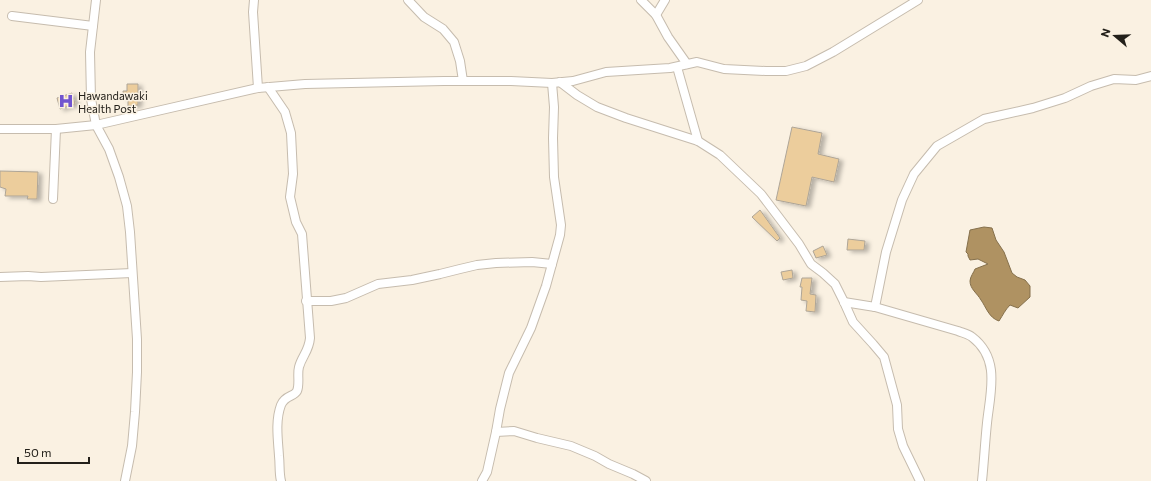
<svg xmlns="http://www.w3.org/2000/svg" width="1151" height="481" font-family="Commissioner,sans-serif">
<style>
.water{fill:#af9262;stroke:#85704c}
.building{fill:#eccd9c;stroke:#aea597;filter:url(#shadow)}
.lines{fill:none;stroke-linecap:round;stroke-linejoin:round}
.street-casing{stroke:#c6bcae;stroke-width:10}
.street{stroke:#fff;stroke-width:8}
.labels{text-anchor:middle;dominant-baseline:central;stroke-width:3;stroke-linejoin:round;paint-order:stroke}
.poi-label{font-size:11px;fill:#23201a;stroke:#faf1e2;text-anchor:start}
</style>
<defs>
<filter id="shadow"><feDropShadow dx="4" dy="2" stdDeviation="2" flood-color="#0004"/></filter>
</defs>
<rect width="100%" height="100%" fill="#faf1e2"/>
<!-- water -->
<path class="water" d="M984 227 992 228 996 240 1004 252 1012 273 1017 277 1025 280 1030 286V297L1018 308 1010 305C1005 310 1003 315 999 321 989 318 986 307 981 300 977 293 970 289 970 281 970 277 974 272 975 269L988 264 978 259 970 260 968 256V254L966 252 970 230Z"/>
<!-- building -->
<g class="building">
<polygon points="127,84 138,84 138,105 128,106 128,99 124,99 123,91 127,91"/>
<polygon points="72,93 75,104 60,109 57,98"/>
<polygon points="792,127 822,133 818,154 839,159 834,182 812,177 806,206 776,200"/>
<polygon points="0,171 38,172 37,199 27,199 28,196 5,196 6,189 0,187"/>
<polygon points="760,210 780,238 777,241 752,217"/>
<polygon points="848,239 865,241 864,250 847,250"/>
<polygon points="823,246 827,255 816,258 813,251"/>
<polygon points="792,270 793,278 783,280 781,272"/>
<polygon points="802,278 812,278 810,294 816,295 815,312 806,311 807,301 801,300 802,287 800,287"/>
</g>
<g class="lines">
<!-- street casing -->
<g class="street-casing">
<g id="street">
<polyline points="96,0 90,52 91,99 96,125 109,149 119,177 127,206 130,232 137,339 137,372 135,412 132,446 125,481"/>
<polyline points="254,0 253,12 258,88"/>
<polyline points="408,0 424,17 443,29 454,42 460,61 463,81"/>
<polyline points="641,0 656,15 668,37 687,64"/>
<polyline points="656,15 665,0"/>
<polyline points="12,16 93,26"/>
<polyline points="677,67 698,141"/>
<polyline points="560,82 577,95 597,107 626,118 698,141 720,155 761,194 799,244 811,264 823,273 835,284 844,302 853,322 873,344 884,357 897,405 898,429 903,446 920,481"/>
<path d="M268 87 285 112 291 133 293 174 290 197 296 222 302 234 310 338C309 351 302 356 299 367 297 374 300 384 297 391 294 397 285 395 281 405 275 421 278 440 279 456 280 465 279 473 281 481"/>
<polyline points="0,129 56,129 96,125 258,88 305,84 444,81 511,81 552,83 573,81 606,72 670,68 697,62 724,69 766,71 786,71 806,66 833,52 918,0"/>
<polyline points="53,199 56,129"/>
<polyline points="0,277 28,276 41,277 132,273"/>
<polyline points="306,301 331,301 346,298 378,284 412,280 440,274 460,269 477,265 496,263 532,262 552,264"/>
<path d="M844 302 875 307 958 331C963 333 968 334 972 337 1001 359 990 393 987 423 985 442 984 462 982 481"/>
<polyline points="875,307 886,252 902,200 914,174 937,146 984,119 1033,108 1065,98 1091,86 1114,79 1136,80 1151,76"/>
<polyline points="496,432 514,431 537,438 571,446 595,456 609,464 633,474 646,481"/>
<polyline points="482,481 487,472 496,432 500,409 509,373 531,328 546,286 560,235 561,225 554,177 553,138 554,107 552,83"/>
</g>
</g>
<!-- street -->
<use href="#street" class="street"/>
</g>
<!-- icons -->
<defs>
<g id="hospital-bare" transform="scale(1.2)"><path d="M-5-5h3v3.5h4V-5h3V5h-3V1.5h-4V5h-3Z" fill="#7155cf" stroke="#faf1e2" stroke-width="2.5" paint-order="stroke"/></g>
</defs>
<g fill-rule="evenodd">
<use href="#hospital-bare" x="66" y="101"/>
</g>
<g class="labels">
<!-- poi labels -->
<g class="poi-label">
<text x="78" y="95">Hawandawaki<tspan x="78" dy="13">Health Post</tspan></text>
</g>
</g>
<!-- north arrow -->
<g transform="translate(1115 36) rotate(289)" stroke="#faf1e2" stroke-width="3" paint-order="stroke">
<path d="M0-3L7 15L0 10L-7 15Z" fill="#23201a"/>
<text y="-6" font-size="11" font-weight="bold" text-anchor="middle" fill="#23201a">N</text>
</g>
<!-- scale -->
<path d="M18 457v6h71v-6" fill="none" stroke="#23201a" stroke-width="2"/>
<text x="24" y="457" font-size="12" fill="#23201a" stroke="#faf1e2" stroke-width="3" paint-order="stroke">50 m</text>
</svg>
